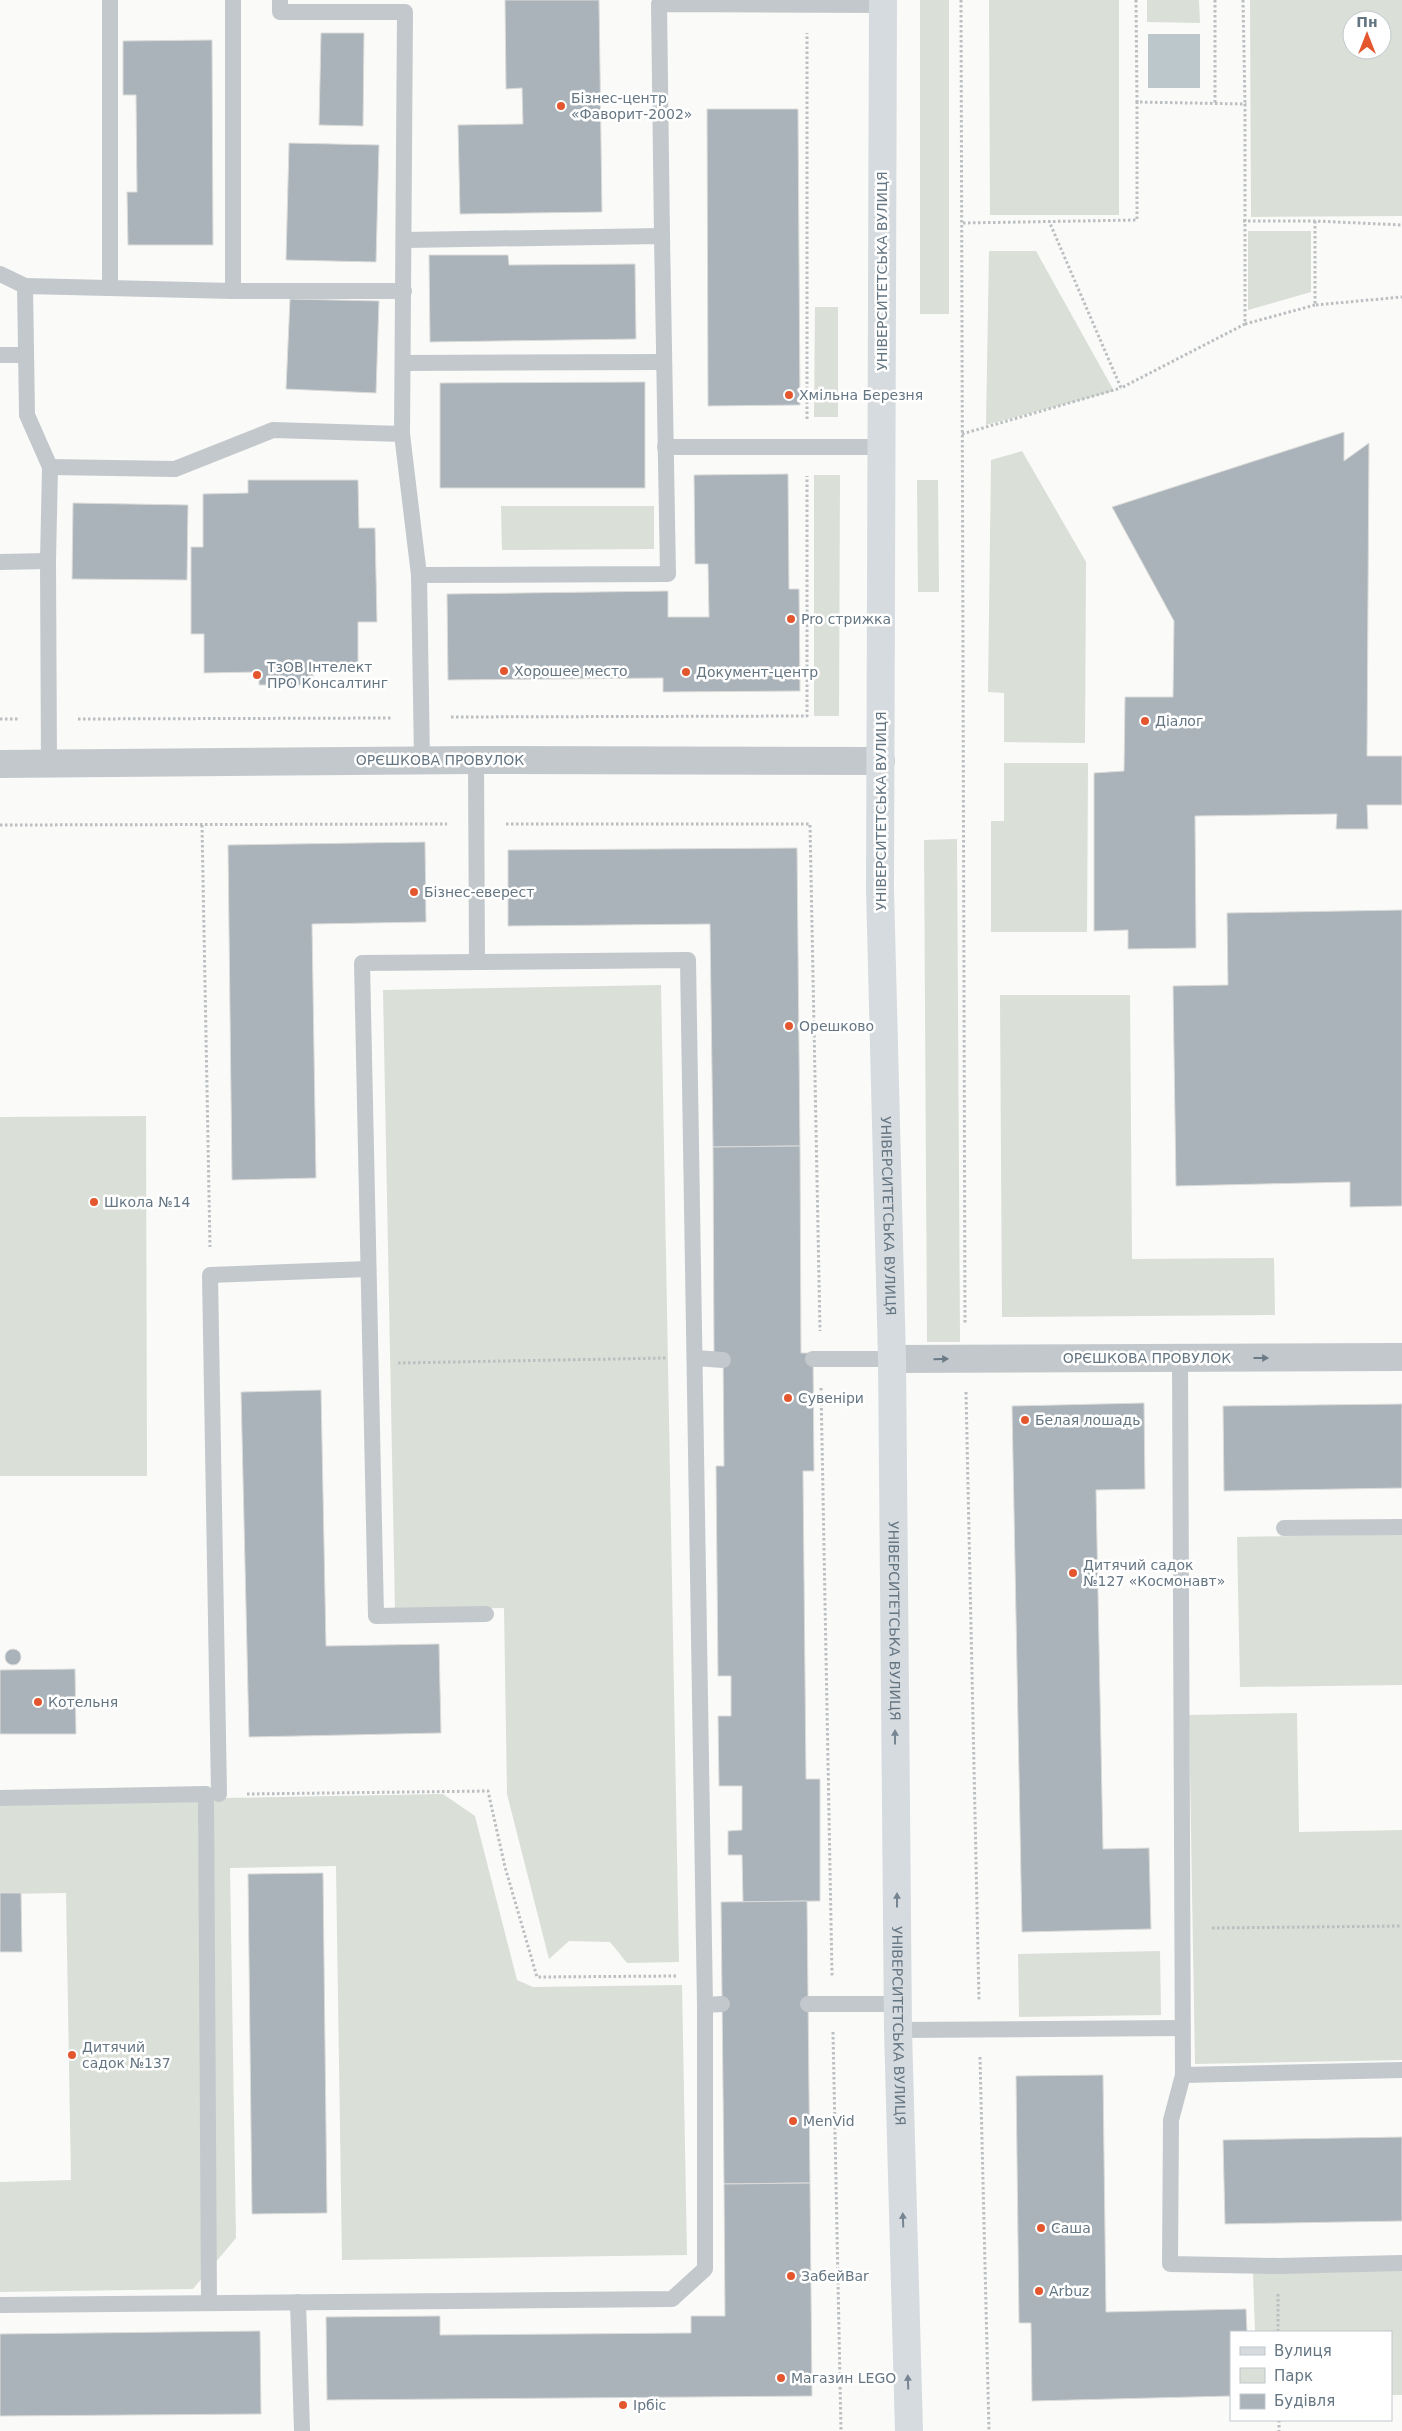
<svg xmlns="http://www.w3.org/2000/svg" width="1402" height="2431" font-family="'DejaVu Sans',sans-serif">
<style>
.green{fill:#dadfd7;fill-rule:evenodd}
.water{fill:#bbc7cb}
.building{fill:#aab3b9;stroke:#dcdcda}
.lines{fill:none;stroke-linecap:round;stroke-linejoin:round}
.path{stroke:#bbbfc2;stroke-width:3;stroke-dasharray:2.5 2.5;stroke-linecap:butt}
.service{stroke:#c3c8cc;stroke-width:16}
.minor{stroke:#c3c8cc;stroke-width:28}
.primary{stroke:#d6dbdf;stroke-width:28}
.oneway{fill:#6a7a87}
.oneway2{fill:#768591}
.poi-dot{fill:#e4572e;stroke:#fff;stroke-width:2}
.labels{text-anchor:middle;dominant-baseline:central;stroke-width:5;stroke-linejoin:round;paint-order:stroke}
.poi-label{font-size:14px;fill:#657683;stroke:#fff;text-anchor:start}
.street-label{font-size:14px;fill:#657683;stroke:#fff}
</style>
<rect width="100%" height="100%" fill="#fafaf8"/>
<!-- green -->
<g class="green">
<rect x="920" y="0" width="29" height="314"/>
<polygon points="989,0 1119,0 1119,215 990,215"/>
<polygon points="1147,0 1199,0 1200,23 1147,22"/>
<path d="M1250 0H1402V216L1251 217ZM1352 20H1382V50H1352Z"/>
<polygon points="1248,231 1311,231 1311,292 1248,310"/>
<polygon points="989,251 1036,251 1114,391 986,425"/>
<polygon points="815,307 838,307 838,417 814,417"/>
<polygon points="1022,451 1086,562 1085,743 1004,742 1004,693 988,692 991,460"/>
<polygon points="814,475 840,475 839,716 814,716"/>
<polygon points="917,480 938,480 939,592 918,592"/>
<polygon points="654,506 654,549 502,550 501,506"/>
<polygon points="1004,763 1088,763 1087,932 991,932 991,821 1004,821"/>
<polygon points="957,839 960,1342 927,1342 924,840"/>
<polygon points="661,985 679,1962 627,1963 610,1942 569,1941 549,1959 507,1794 504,1608 395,1610 383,990"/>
<polygon points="1000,995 1130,995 1132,1259 1274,1258 1275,1315 1002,1317"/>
<polygon points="146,1116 147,1476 0,1476 0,1117"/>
<polygon points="1402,1534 1402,1685 1240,1687 1237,1537"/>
<polygon points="1297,1713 1299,1832 1402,1830 1402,2060 1195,2064 1189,1715"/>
<polygon points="443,1794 475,1816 517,1980 533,1987 682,1985 687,2255 342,2260 336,1866 230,1868 236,2238 193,2289 0,2292 0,2182 71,2180 66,1893 0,1894 0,1802"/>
<polygon points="1160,1951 1161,2015 1019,2017 1018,1954"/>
<polygon points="1402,2270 1402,2395 1391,2395 1391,2332 1255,2332 1253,2273"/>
</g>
<!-- water -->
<rect class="water" x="1148" y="34" width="52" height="54"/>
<!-- building -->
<g class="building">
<polygon points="505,0 599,0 602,212 460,214 458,125 523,124 522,88 506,89"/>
<polygon points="321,33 364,33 363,126 319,125"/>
<polygon points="212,40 213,245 128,245 127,192 137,192 136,95 123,95 123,41"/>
<polygon points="707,109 798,109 800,405 708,406"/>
<polygon points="289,143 379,145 376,262 286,260"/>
<polygon points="429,255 508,255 509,265 635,264 636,339 430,342"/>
<polygon points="290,299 379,301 376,393 286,389"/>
<polygon points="645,382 645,488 440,488 440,383"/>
<polygon points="1344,432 1344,461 1369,443 1367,756 1402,756 1402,805 1367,805 1368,829 1336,829 1337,814 1195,816 1196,948 1128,949 1128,930 1094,931 1094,773 1124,771 1125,697 1173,697 1174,621 1112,507"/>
<polygon points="788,474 789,589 799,589 800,691 663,692 663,678 448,680 447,594 668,591 668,617 709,617 708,564 695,564 694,475"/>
<polygon points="248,480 358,480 359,528 375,528 377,622 358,622 358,669 313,669 313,685 259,685 259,672 204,673 204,634 191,634 191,547 203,547 203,494 248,493"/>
<polygon points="73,503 188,505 187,580 72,579"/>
<polygon points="425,842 426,922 312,924 316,1178 232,1180 228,845"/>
<polygon points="797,848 800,1146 713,1147 710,924 508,926 508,850"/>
<polygon points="1402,910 1402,1206 1350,1207 1350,1182 1176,1186 1173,986 1228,985 1227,913"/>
<polygon points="800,1146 801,1353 813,1353 814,1471 803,1471 806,1779 820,1779 820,1901 743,1902 742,1855 728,1855 728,1831 742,1830 742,1786 719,1786 718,1716 731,1716 731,1676 718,1676 716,1466 724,1466 723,1353 714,1353 713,1147"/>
<polygon points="321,1390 326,1646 439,1644 441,1733 249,1737 241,1392"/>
<polygon points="1144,1403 1145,1489 1096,1490 1103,1849 1149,1848 1151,1929 1022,1932 1012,1406"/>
<polygon points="1402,1404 1402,1488 1224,1491 1223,1406"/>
<circle cx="13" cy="1657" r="8"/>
<polygon points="75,1669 76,1734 0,1734 0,1670"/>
<polygon points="323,1873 327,2213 252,2214 248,1874"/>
<polygon points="0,1893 21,1893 22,1952 0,1952"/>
<polygon points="807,1901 810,2183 724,2184 721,1902"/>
<polygon points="1103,2075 1106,2312 1246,2309 1247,2332 1231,2332 1231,2396 1032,2401 1031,2323 1019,2323 1016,2076"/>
<polygon points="1402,2137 1402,2221 1225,2224 1223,2140"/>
<polygon points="810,2183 812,2396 327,2400 326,2317 440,2316 440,2335 691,2333 691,2316 725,2316 724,2184"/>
<polygon points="260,2331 261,2414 0,2416 0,2334"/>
</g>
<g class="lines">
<!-- path -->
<g class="path">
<polyline points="961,0 965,1324"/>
<polyline points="1136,0 1137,102"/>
<polyline points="1215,0 1215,103"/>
<polyline points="1243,0 1245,104"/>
<polyline points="1243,221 1315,221 1402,225"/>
<polyline points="1315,221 1315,305 1402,297"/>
<polyline points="963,223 1137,220 1137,102 1245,104 1245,324 1121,388 1049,221"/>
<polyline points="1245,324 1315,305"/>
<polyline points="807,419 807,33"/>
<polyline points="962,434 1121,388"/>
<polyline points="451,717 807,716 807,476"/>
<polyline points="0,719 19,719"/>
<polyline points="78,719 392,718"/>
<polyline points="506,824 810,824 820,1331"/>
<polyline points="0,825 447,824"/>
<polyline points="202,825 210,1247"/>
<polyline points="398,1363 667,1358"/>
<polyline points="821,1388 832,1976"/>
<polyline points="966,1392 979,2001"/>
<polyline points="247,1794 488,1791 505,1867 537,1977 677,1976"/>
<polyline points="1212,1928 1402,1926"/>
<polyline points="833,2032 841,2431"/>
<polyline points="980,2057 989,2431"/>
<polyline points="1278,2294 1278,2332"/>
<polyline points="1279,2420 1279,2431"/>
</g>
<!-- service -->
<g class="service">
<polyline points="110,0 110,288"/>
<polyline points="233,0 233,291"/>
<polyline points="280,0 280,12 405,12 402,434 419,575 422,760"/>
<polyline points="662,236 659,4 883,5"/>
<polyline points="405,240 662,236 668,574 419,575"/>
<polyline points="0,274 25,286 27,415 50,467 48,561 49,764"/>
<polyline points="25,286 233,291 404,291"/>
<polyline points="0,355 25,355"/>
<polyline points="404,363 664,362"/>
<polyline points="665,447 882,447"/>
<polyline points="50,467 175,469 273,430 402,434"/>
<polyline points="0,562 48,561"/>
<polyline points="476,760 477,961"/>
<polyline points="695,1358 723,1360"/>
<polyline points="1180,1358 1183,2075 1402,2070"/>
<polyline points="813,1359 892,1359"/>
<polyline points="1284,1528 1402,1527"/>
<polyline points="219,1794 210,1275 368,1269"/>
<polyline points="0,1798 206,1794 209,2303"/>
<polyline points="808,2004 897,2004"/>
<polyline points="705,2005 722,2004"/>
<polyline points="898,2030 1182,2028"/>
<polyline points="1183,2075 1171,2120 1170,2264 1278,2266 1402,2263"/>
<polyline points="298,2302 302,2431"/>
<polyline points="0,2305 672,2299 705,2269 705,2005 688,960 362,963 376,1616 486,1614"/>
</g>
<!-- minor -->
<g class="minor">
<polyline points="0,764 476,760 881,761"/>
<polyline points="892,1359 1402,1357"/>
</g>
<!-- primary -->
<path class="primary" id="s1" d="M883 0 880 889 892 1359 898 2030 909 2431"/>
</g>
<!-- one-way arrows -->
<defs><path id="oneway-solid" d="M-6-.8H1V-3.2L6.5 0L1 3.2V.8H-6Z" transform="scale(1.25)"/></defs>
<g class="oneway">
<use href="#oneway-solid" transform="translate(1261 1358)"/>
<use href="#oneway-solid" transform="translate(941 1359) rotate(-1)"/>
</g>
<g class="oneway2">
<use href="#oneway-solid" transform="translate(895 1737) rotate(-90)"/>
<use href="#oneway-solid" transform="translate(897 1900) rotate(-90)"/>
<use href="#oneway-solid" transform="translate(903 2220) rotate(-92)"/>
<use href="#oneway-solid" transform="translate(908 2382) rotate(-92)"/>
</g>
<!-- markers -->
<g class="poi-dot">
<circle cx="561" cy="106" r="5"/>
<circle cx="789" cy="395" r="5"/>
<circle cx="791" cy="619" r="5"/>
<circle cx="504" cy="671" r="5"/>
<circle cx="686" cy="672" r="5"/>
<circle cx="257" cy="675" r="5"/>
<circle cx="1145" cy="721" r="5"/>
<circle cx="414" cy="892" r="5"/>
<circle cx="789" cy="1026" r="5"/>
<circle cx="94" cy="1202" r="5"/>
<circle cx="788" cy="1398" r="5"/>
<circle cx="1025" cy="1420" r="5"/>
<circle cx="1073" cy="1573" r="5"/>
<circle cx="38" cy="1702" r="5"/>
<circle cx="72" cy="2055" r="5"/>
<circle cx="793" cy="2121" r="5"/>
<circle cx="1041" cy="2228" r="5"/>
<circle cx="791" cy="2276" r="5"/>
<circle cx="1039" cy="2291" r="5"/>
<circle cx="781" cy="2378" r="5"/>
<circle cx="623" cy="2405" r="5"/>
</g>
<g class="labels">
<!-- poi labels -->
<g class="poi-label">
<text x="571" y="98">Бізнес-центр<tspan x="571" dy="16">«Фаворит-2002»</tspan></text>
<text x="799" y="395">Хмільна Березня</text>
<text x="801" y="619">Pro стрижка</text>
<text x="267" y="667">ТзОВ Інтелект<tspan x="267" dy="16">ПРО Консалтинг</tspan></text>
<text x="514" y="671">Хорошее место</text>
<text x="696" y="672">Документ-центр</text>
<text x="1155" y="721">Діалог</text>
<text x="424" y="892">Бізнес-еверест</text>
<text x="799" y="1026">Орешково</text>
<text x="104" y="1202">Школа №14</text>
<text x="798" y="1398">Сувеніри</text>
<text x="1035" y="1420">Белая лошадь</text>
<text x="1083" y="1565">Дитячий садок<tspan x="1083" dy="16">№127 «Космонавт»</tspan></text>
<text x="48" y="1702">Котельня</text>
<text x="82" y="2047">Дитячий<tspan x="82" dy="16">садок №137</tspan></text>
<text x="803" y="2121">MenVid</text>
<text x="1051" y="2228">Саша</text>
<text x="801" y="2276">ЗабейBar</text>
<text x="1049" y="2291">Arbuz</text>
<text x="791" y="2378">Магазин LEGO</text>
<text x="633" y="2405">Ірбіс</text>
</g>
<!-- street labels -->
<g class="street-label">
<text transform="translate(882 271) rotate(-90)">УНІВЕРСИТЕТСЬКА ВУЛИЦЯ</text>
<text x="440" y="760">ОРЄШКОВА ПРОВУЛОК</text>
<text transform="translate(881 811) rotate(-90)">УНІВЕРСИТЕТСЬКА ВУЛИЦЯ</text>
<text stroke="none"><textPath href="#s1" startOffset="1216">УНІВЕРСИТЕТСЬКА ВУЛИЦЯ</textPath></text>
<text x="1147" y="1358">ОРЄШКОВА ПРОВУЛОК</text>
<text stroke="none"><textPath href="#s1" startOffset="1621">УНІВЕРСИТЕТСЬКА ВУЛИЦЯ</textPath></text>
<text stroke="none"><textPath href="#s1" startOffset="2026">УНІВЕРСИТЕТСЬКА ВУЛИЦЯ</textPath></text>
</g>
</g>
<!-- legend -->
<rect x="1230" y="2331" width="162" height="90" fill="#ffffff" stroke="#c1c8cd"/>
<rect x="1240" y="2347" width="25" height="8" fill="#d6dbdf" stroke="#c1c8cd"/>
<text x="1274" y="2356" font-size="15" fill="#657683">Вулиця</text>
<rect x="1240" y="2368" width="25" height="15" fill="#dadfd7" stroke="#c1c8cd"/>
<text x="1274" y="2381" font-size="15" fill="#657683">Парк</text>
<rect x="1240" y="2394" width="25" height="15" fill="#aab3b9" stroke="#c1c8cd"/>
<text x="1274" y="2406" font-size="15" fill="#657683">Будівля</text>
<!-- north arrow -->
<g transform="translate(1367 35)"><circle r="24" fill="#ffffff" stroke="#c1c8cd"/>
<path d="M0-4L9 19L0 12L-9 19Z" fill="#e4572e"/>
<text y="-8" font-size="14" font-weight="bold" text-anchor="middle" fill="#657683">Пн</text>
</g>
</svg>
